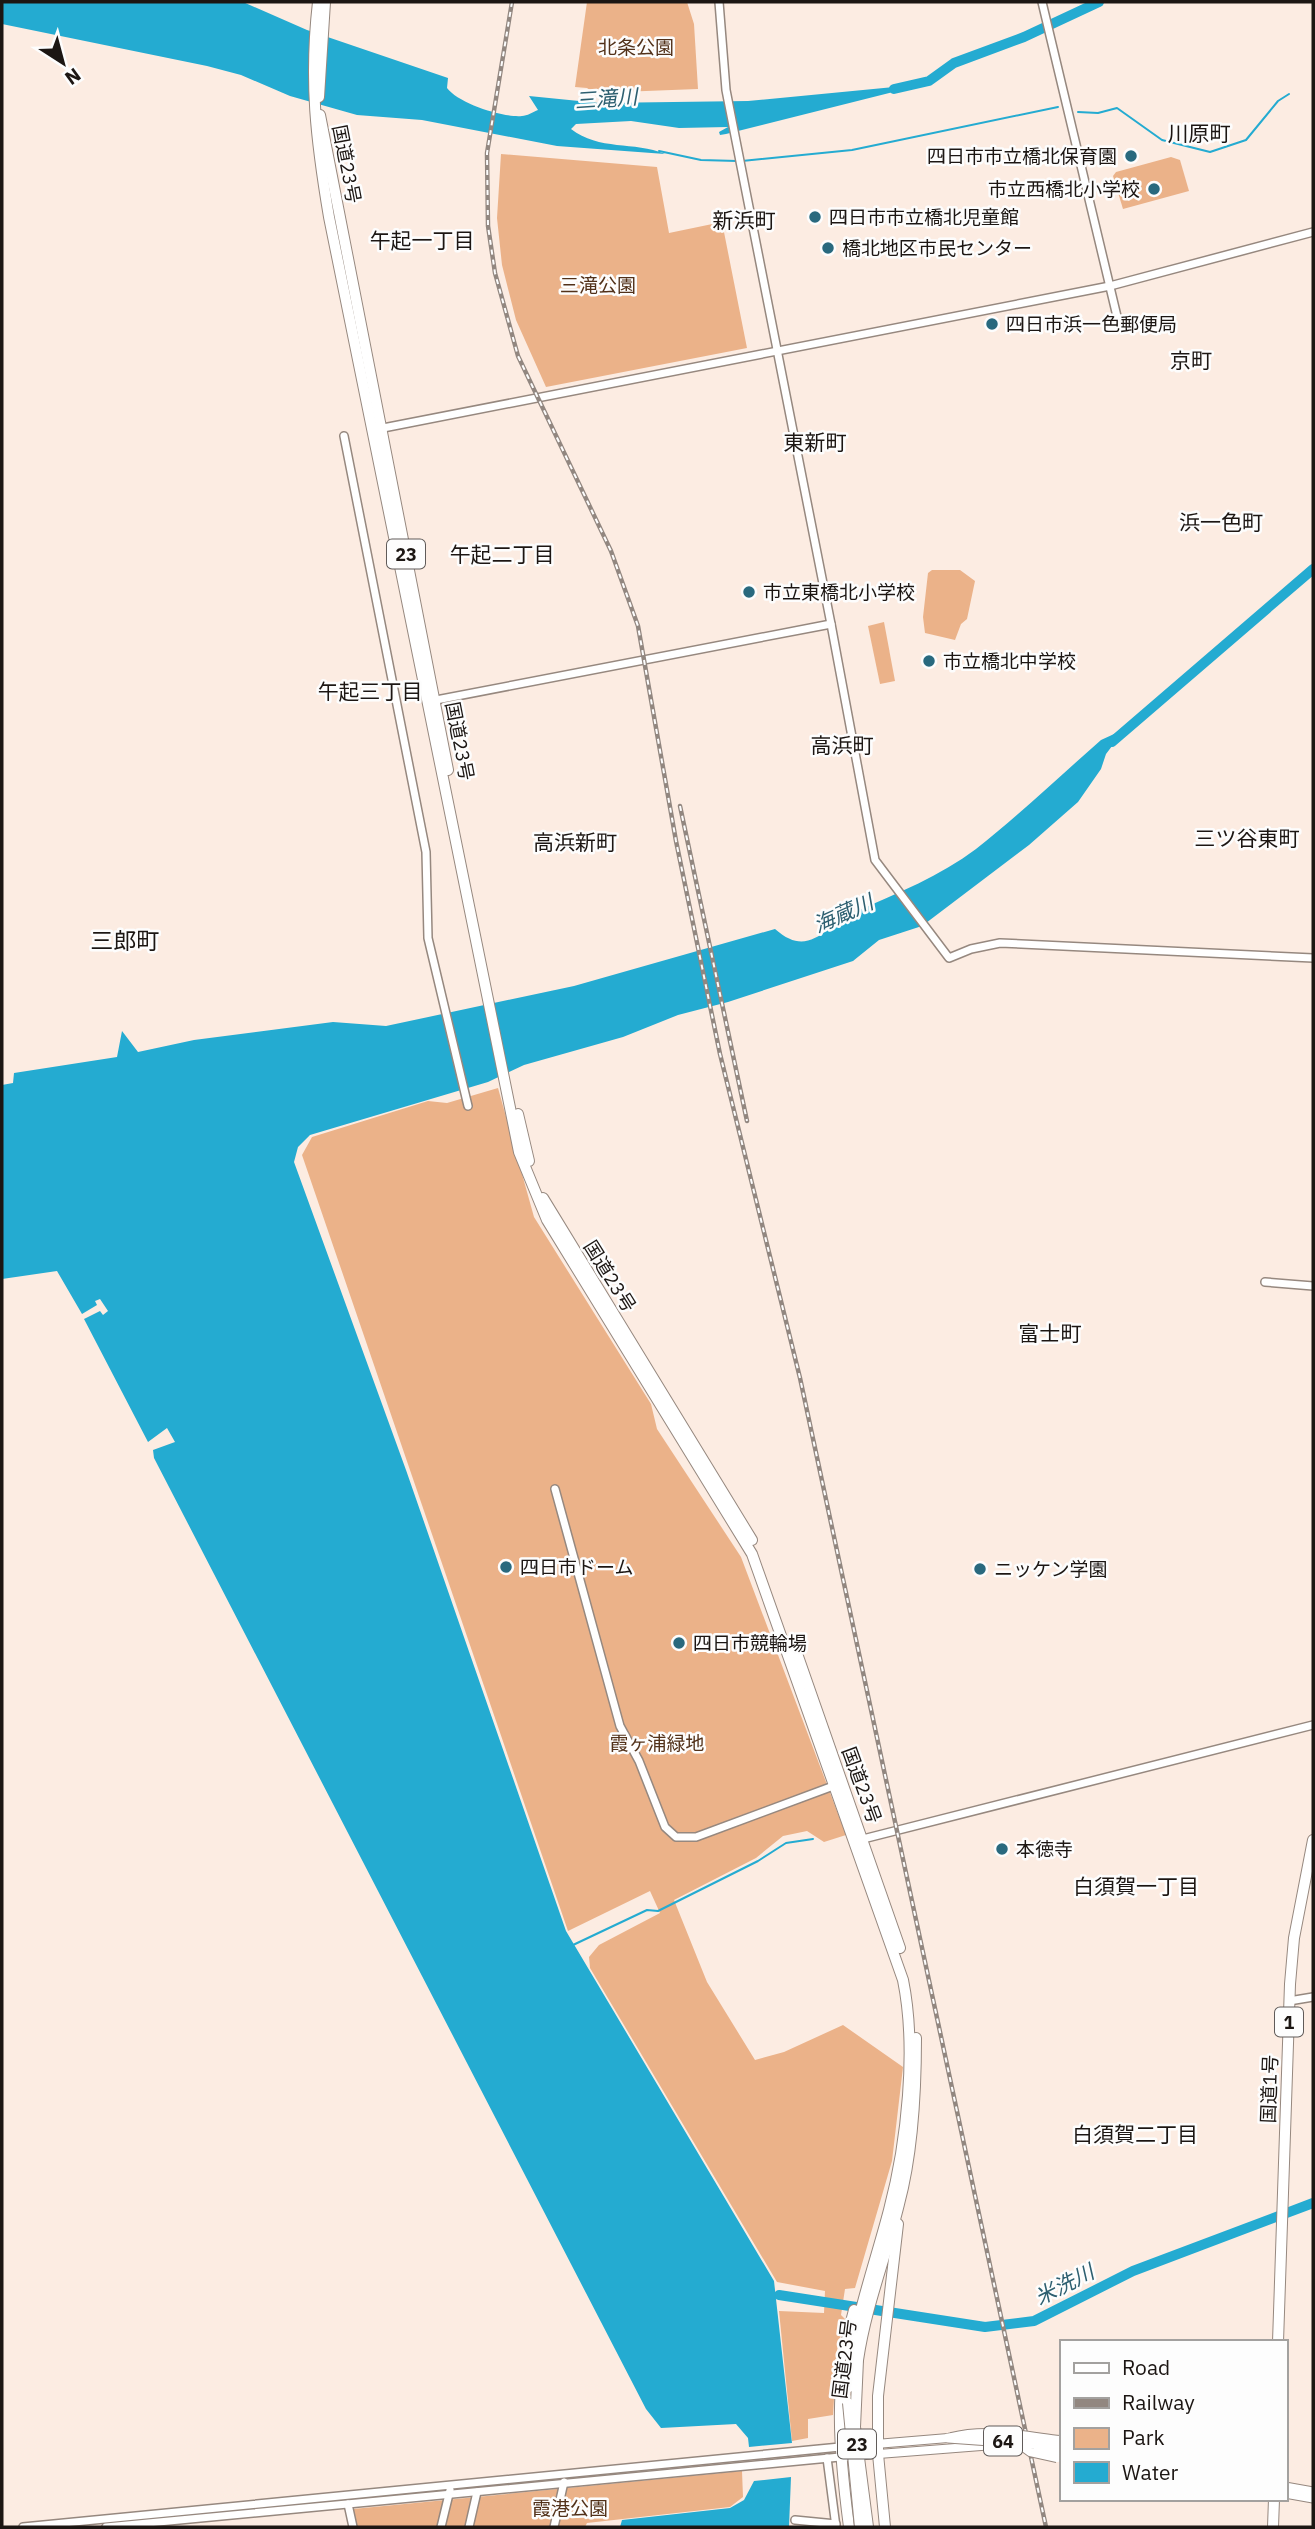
<svg xmlns="http://www.w3.org/2000/svg" width="1315" height="2529" font-family="'IBM Plex Sans','Noto Sans JP',sans-serif">
<style>
.green{fill:#ebb289}
.water{fill:#24abd1}
.lines{fill:none;stroke-linecap:round;stroke-linejoin:round}
.stream{stroke:#24abd1;stroke-width:2}
.river{stroke:#24abd1;stroke-width:10}
.tertiary-casing{stroke:#96887f;stroke-width:10}
.secondary-casing{stroke:#96887f;stroke-width:10}
.primary-casing{stroke:#96887f;stroke-width:11}
.trunk-casing{stroke:#96887f;stroke-width:12}
.tertiary{stroke:#fff;stroke-width:7}
.secondary{stroke:#fff;stroke-width:8}
.primary{stroke:#fff;stroke-width:9}
.trunk{stroke:#fff;stroke-width:10}
.rail-casing{stroke:#928780;stroke-width:4.5}
.rail{stroke:#fdfdfd;stroke-width:2;stroke-dasharray:5;stroke-linecap:butt}
.secondary-bridge-casing{stroke:#96887f;stroke-width:10;stroke-linecap:butt}
.primary-bridge-casing{stroke:#96887f;stroke-width:11;stroke-linecap:butt}
.trunk-bridge-casing{stroke:#96887f;stroke-width:12;stroke-linecap:butt}
.secondary-bridge{stroke:#fff;stroke-width:8}
.primary-bridge{stroke:#fff;stroke-width:9}
.trunk-bridge{stroke:#fff;stroke-width:10}
.poi-dot{fill:#29697e;stroke:#fdfdfd;stroke-width:2.5}
.labels{text-anchor:middle;dominant-baseline:central;stroke-width:5;stroke-linejoin:round;paint-order:stroke}
.shield{fill:#fdfdfd;stroke:#605b59;stroke-width:2}
.shield-label{font-size:18px;font-weight:bold;fill:#1c1613}
.park-label{font-size:19px;fill:#523119;stroke:#fdfdfd}
.poi-label{font-size:19px;fill:#1c1613;stroke:#fdfdfd;text-anchor:start}
.street-label{font-size:19px;fill:#1c1613;stroke:#fdfdfd}
.water-label{font-size:21px;font-style:italic;fill:#2d5f70;stroke:#fdfdfd}
.neighbourhood-label{font-size:21px;fill:#1c1613;stroke:#fdfdfd}
.quarter-label{font-size:23px;fill:#1c1613;stroke:#fdfdfd}
</style>
<rect width="100%" height="100%" fill="#fcece2"/>
<!-- green -->
<g class="green">
<polygon points="587,2 687,2 694,24 698,89 594,93 587,88 575,87"/>
<polygon points="501,154 657,167 669,233 722,222 747,348 546,387 516,320 502,265 497,218"/>
<polygon points="1171,157 1180,160 1189,191 1123,209 1113,176 1116,172"/>
<polygon points="932,570 960,570 975,581 967,619 961,624 955,640 925,633 923,617 928,573"/>
<polygon points="884,622 895,681 880,684 868,626"/>
<polygon points="498,1088 534,1217 651,1404 657,1429 741,1557 846,1835 824,1842 807,1831 783,1836 756,1858 674,1900 707,1982 755,2060 784,2052 843,2025 903,2067 892,2161 855,2288 845,2289 841,2315 845,2319 837,2350 833,2415 808,2419 808,2438 792,2441 779,2311 824,2313 825,2291 777,2282 590,1968 589,1957 599,1945 660,1913 650,1891 568,1931 302,1155 312,1137 428,1101 447,1103"/>
<polygon points="742,2471 743,2497 730,2507 587,2523 585,2527 357,2527 353,2509"/>
</g>
<!-- water -->
<g class="water">
<path d="M2 2H243L307 30 448 78 447 88C458 103 503 118 522 116 527 116 533 112 538 110L529 96 599 103 748 101 925 84 726 134 720 135 719 132 728 127 679 128 631 121 576 124 571 129C599 151 634 141 665 154L557 146 422 120 357 115 290 96 241 75 207 66 2 24Z"/>
<path d="M1125 729 1106 754 1101 769 1078 802 1029 845 922 926 879 940 853 961 728 1002 678 1015 623 1037 524 1065 488 1082 310 1135 298 1147 294 1162 406 1470 566 1931 774 2281 792 2443 749 2447 748 2438 736 2424 661 2428 646 2409 154 1458 153 1450 175 1442 167 1428 148 1442 84 1319 100 1311 103 1315 108 1311 100 1299 95 1301 97 1305 82 1314 57 1271 2 1279V1085L13 1083 14 1073 117 1057 122 1031 138 1052 194 1040 333 1022 386 1026 574 986 775 929C810 960 825 925 857 911 898 893 940 876 976 849 1019 815 1060 776 1101 740Z"/>
<polygon points="791,2477 789,2527 620,2527 622,2520 730,2508 744,2500 754,2481"/>
</g>
<g class="lines">
<!-- stream -->
<g class="stream">
<polyline points="1078,112 1098,113 1117,108 1162,140 1210,152 1246,140 1278,101 1289,94"/>
<polyline points="659,151 701,160 737,161"/>
<polyline points="742,161 852,150 1058,107"/>
<polyline points="573,1945 647,1910 658,1911 758,1861 786,1843 813,1839"/>
</g>
<!-- river -->
<g class="river">
<polyline points="894,89 929,81 954,63 1024,37 1099,2"/>
<polyline points="1112,742 1313,569"/>
<polyline points="779,2295 985,2327 1034,2321 1133,2271 1313,2203"/>
</g>
<!-- tertiary casing -->
<g class="tertiary-casing">
<g id="tertiary">
<polyline points="1042,2 1120,329"/>
<polyline points="378,429 1110,286 1313,232"/>
<polyline points="344,436 426,852 428,938 468,1106"/>
<polyline points="831,624 875,860 949,958 971,949 1000,943 1313,958"/>
<polyline points="431,701 831,624 726,90 719,2"/>
<polyline points="1265,1282 1313,1286"/>
<polyline points="555,1489 620,1726 639,1761 665,1827 676,1837 696,1837 836,1785"/>
<polyline points="863,1839 1313,1725"/>
<polyline points="1289,2001 1313,1997"/>
<polyline points="827,2458 836,2527"/>
<polyline points="348,2504 353,2527"/>
<polyline points="795,2520 836,2524"/>
<polyline points="23,2527 840,2447"/>
<polyline points="106,2527 840,2457"/>
<polyline points="441,2527 450,2490"/>
<polyline points="469,2527 477,2492"/>
<polyline points="554,2527 564,2482"/>
</g>
</g>
<!-- secondary casing -->
<g class="secondary-casing">
<g id="secondary">
<polyline points="840,2447 948,2438"/>
<polyline points="840,2457 994,2445"/>
</g>
</g>
<!-- primary casing -->
<g class="primary-casing">
<g id="primary">
<polyline points="1285,2487 1313,2492"/>
<polyline points="1285,2493 1313,2498"/>
</g>
</g>
<!-- trunk casing -->
<g class="trunk-casing">
<g id="trunk">
<path d="M318 2C309 81 316 140 329 217L519 1152 547 1220 752 1554 903 1980C917 2049 907 2142 889 2210 876 2260 858 2309 851 2360"/>
<polyline points="319,97 325,2"/>
<polyline points="320,115 448,770"/>
<polyline points="518,1114 529,1161"/>
<polyline points="543,1198 752,1540"/>
<polyline points="794,1645 900,1948"/>
<polyline points="1278,2342 1290,1984 1294,1938 1313,1840"/>
<path d="M858 2360C866 2306 886 2257 899 2204 913 2152 916 2092 916 2038"/>
<path d="M849 2527C839 2450 833 2386 854 2310"/>
<polyline points="885,2527 878,2454 878,2396 898,2224"/>
<polyline points="1273,2527 1274,2499"/>
</g>
</g>
<!-- tertiary -->
<use href="#tertiary" class="tertiary"/>
<!-- secondary -->
<use href="#secondary" class="secondary"/>
<!-- primary -->
<use href="#primary" class="primary"/>
<!-- trunk -->
<use href="#trunk" class="trunk"/>
<!-- rail casing -->
<g class="rail-casing">
<g id="rail">
<polyline points="512,2 487,153 488,226 495,273 518,356 611,551 638,626 676,841 720,1054 800,1378 1046,2527"/>
<polyline points="680,806 747,1121"/>
</g>
</g>
<!-- rail -->
<use href="#rail" class="rail"/>
<!-- secondary-bridge casing -->
<g class="secondary-bridge-casing">
<g id="secondary-bridge">
<path d="M951 2437C986 2428 1025 2436 1060 2440"/>
<polyline points="1023,2447 1030,2452 1057,2458"/>
</g>
</g>
<!-- primary-bridge casing -->
<g class="primary-bridge-casing">
<g id="primary-bridge">
<polyline points="948,2438 1058,2446"/>
<polyline points="1038,2450 1057,2452"/>
</g>
</g>
<!-- trunk-bridge casing -->
<g class="trunk-bridge-casing">
<g id="trunk-bridge">
<polyline points="858,2360 855,2427 868,2527"/>
<polyline points="849,2387 851,2360"/>
<polyline points="848,2403 860,2527"/>
</g>
</g>
<!-- secondary-bridge -->
<use href="#secondary-bridge" class="secondary-bridge"/>
<!-- primary-bridge -->
<use href="#primary-bridge" class="primary-bridge"/>
<!-- trunk-bridge -->
<use href="#trunk-bridge" class="trunk-bridge"/>
</g>
<!-- markers -->
<g class="poi-dot">
<circle cx="1131" cy="156" r="7"/>
<circle cx="1154" cy="189" r="7"/>
<circle cx="815" cy="217" r="7"/>
<circle cx="828" cy="248" r="7"/>
<circle cx="992" cy="324" r="7"/>
<circle cx="749" cy="592" r="7"/>
<circle cx="929" cy="661" r="7"/>
<circle cx="506" cy="1567" r="7"/>
<circle cx="980" cy="1569" r="7"/>
<circle cx="679" cy="1643" r="7"/>
<circle cx="1002" cy="1849" r="7"/>
</g>
<g class="labels">
<!-- shield labels -->
<g class="shield">
<rect x="387" y="539.5" width="38" height="29" rx="5"/>
<rect x="1275" y="2007.5" width="28" height="29" rx="5"/>
<rect x="984" y="2426.5" width="38" height="29" rx="5"/>
<rect x="838" y="2429.5" width="38" height="29" rx="5"/>
</g>
<g class="shield-label">
<text x="406" y="554">23</text>
<text x="1289" y="2022">1</text>
<text x="1003" y="2441">64</text>
<text x="857" y="2444">23</text>
</g>
<!-- park labels -->
<g class="park-label">
<text x="636" y="47">北条公園</text>
<text x="598" y="285">三滝公園</text>
<text x="657" y="1743">霞ヶ浦緑地</text>
<text x="570" y="2508">霞港公園</text>
</g>
<!-- poi labels -->
<g class="poi-label">
<text x="1117" y="156" text-anchor="end">四日市市立橋北保育園</text>
<text x="1140" y="189" text-anchor="end">市立西橋北小学校</text>
<text x="829" y="217">四日市市立橋北児童館</text>
<text x="842" y="248">橋北地区市民センター</text>
<text x="1006" y="324">四日市浜一色郵便局</text>
<text x="763" y="592">市立東橋北小学校</text>
<text x="943" y="661">市立橋北中学校</text>
<text x="520" y="1567">四日市ドーム</text>
<text x="994" y="1569">ニッケン学園</text>
<text x="693" y="1643">四日市競輪場</text>
<text x="1016" y="1849">本徳寺</text>
</g>
<!-- street labels -->
<g class="street-label">
<text transform="translate(347 164) rotate(79)">国道23号</text>
<text transform="translate(460 741) rotate(79)">国道23号</text>
<text transform="translate(610 1276) rotate(58)">国道23号</text>
<text transform="translate(862 1785) rotate(70)">国道23号</text>
<text transform="translate(1269 2089) rotate(-88)">国道1号</text>
<text transform="translate(844 2359) rotate(-83)">国道23号</text>
</g>
<!-- water labels -->
<g class="water-label">
<text transform="translate(606 98) rotate(-4)">三滝川</text>
<text transform="translate(843 913) rotate(-24)">海蔵川</text>
<text transform="translate(1064 2284) rotate(-27)">米洗川</text>
</g>
<!-- neighbourhood labels -->
<g class="neighbourhood-label">
<text x="1199" y="133">川原町</text>
<text x="744" y="220">新浜町</text>
<text x="422" y="240">午起一丁目</text>
<text x="1191" y="360">京町</text>
<text x="815" y="442">東新町</text>
<text x="1221" y="522">浜一色町</text>
<text x="502" y="554">午起二丁目</text>
<text x="370" y="691">午起三丁目</text>
<text x="842" y="745">高浜町</text>
<text x="1247" y="838">三ツ谷東町</text>
<text x="575" y="842">高浜新町</text>
<text x="1050" y="1333">富士町</text>
<text x="1136" y="1886">白須賀一丁目</text>
<text x="1135" y="2134">白須賀二丁目</text>
</g>
<!-- quarter labels -->
<g class="quarter-label">
<text x="125" y="940">三郎町</text>
</g>
</g>
<!-- border -->
<rect width="1315" height="2529" fill="none" stroke="#1c1613" stroke-width="7"/>
<!-- legend -->
<rect x="1060" y="2340" width="228" height="161" fill="#fdfdfd" stroke="#a3a19f" stroke-width="2"/>
<rect x="1074" y="2363" width="35" height="10" fill="#ffffff" stroke="#a3a19f" stroke-width="2"/>
<text x="1122" y="2375" font-size="21" fill="#1c1613">Road</text>
<rect x="1074" y="2398" width="35" height="10" fill="#928780" stroke="#a3a19f" stroke-width="2"/>
<text x="1122" y="2410" font-size="21" fill="#1c1613">Railway</text>
<rect x="1074" y="2428" width="35" height="21" fill="#ebb289" stroke="#a3a19f" stroke-width="2"/>
<text x="1122" y="2445" font-size="21" fill="#1c1613">Park</text>
<rect x="1074" y="2462" width="35" height="21" fill="#24abd1" stroke="#a3a19f" stroke-width="2"/>
<text x="1122" y="2480" font-size="21" fill="#1c1613">Water</text>
<!-- north arrow -->
<g transform="translate(63 63) rotate(144)" stroke="#fdfdfd" stroke-width="5" paint-order="stroke">
<path d="M0-5L12 26L0 18L-12 26Z" fill="#1c1613"/>
<text y="-10" font-size="19" font-weight="bold" text-anchor="middle" fill="#1c1613">N</text>
</g>
</svg>
